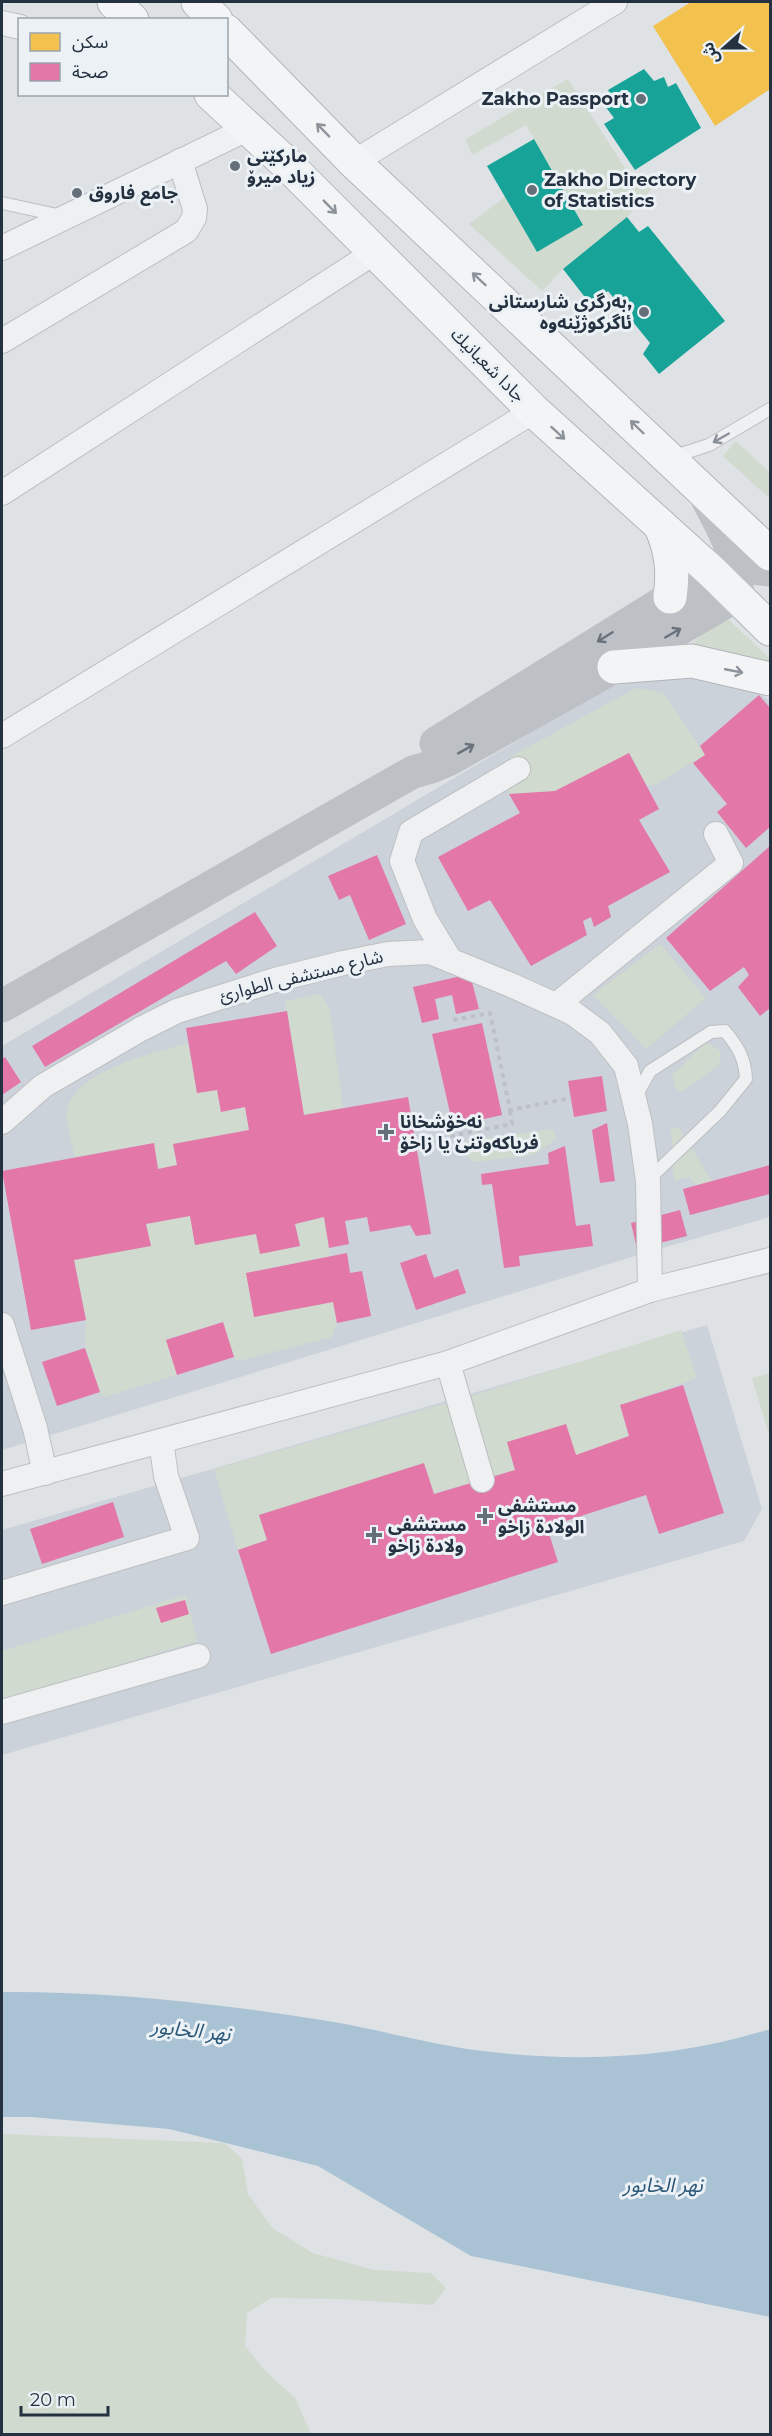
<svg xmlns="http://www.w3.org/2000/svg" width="772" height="2436" font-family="Montserrat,'Noto Sans Arabic',sans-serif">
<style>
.built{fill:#ccd2d9}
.green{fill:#d0dace}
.water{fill:#a9c2d4}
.homes{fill:#f2c14e}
.health{fill:#e377a8}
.public{fill:#17a398}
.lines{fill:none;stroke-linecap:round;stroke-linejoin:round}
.river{stroke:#a9c2d4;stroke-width:52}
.lane-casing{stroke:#bdc0c3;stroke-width:14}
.street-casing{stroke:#bdc0c3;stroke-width:26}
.highway-casing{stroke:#b1b5ba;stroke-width:35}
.path{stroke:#bdc1c5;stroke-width:4;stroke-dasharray:4.5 4.5;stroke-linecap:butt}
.lane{stroke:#eef0f2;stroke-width:12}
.street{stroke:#eef0f2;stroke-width:24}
.secondary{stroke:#bdc1c5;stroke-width:33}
.highway{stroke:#f3f4f5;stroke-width:33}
.oneway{stroke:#8c929a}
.oneway2{stroke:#899099}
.oneway3{stroke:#69727c}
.poi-dot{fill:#656f7a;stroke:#ebf1f5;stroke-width:2}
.labels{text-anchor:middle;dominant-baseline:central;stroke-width:6;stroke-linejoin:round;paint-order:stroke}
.poi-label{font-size:18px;font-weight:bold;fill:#243140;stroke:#ebf1f5;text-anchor:start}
.street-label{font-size:18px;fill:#243140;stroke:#ebf1f5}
.water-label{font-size:20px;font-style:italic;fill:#2a5678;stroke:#ebf1f5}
</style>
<rect width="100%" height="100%" fill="#dfe2e5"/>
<!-- built -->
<g class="built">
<polygon points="679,669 753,690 770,700 770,1217 635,1256 2,1450 2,1046 606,688"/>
<polygon points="707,1325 762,1509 744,1541 2,1755 2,1530"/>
</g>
<!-- green -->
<g class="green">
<polygon points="568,79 633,181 655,185 627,217 563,269 542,291 469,224 505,197 537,252 583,224 526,125 472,155 466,139"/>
<polygon points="736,441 770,473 770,499 723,456"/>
<polygon points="724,615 770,659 770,665 687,648"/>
<polygon points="636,688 664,693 705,755 656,784 647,786 629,753 556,792 509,794 510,757"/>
<polygon points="660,944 706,998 646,1049 593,995"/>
<polygon points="321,994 330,1011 343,1108 304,1115 285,1001"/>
<polygon points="706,1042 721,1051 719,1065 682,1092 675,1088 672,1075"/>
<path d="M188 1043 197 1093 217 1090 221 1112 245 1107 249 1130 173 1144 177 1165 158 1169 153 1143 75 1157C73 1147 65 1121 67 1111 76 1069 153 1054 188 1043Z"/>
<polygon points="678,1127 712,1181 696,1185 689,1177 674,1181 671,1128"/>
<polygon points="553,1129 556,1139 534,1155 473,1162 457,1142"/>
<polygon points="190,1216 196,1245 256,1234 260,1253 300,1246 295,1224 324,1217 330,1256 246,1273 254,1317 333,1302 337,1323 332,1337 238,1361 234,1357 223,1322 166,1339 177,1375 104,1397 100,1392 85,1348 86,1320 74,1260 151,1245 146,1224"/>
<polygon points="681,1330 697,1378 620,1405 629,1436 576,1455 566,1425 507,1442 515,1470 238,1550 214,1469 459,1400"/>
<polygon points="770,1373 770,1438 752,1378"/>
<polygon points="186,1595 197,1641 2,1701 2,1651"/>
<polygon points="2,2134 224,2143 242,2158 248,2194 272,2228 313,2253 374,2270 431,2273 446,2288 433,2305 339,2299 271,2298 247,2313 245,2346 266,2372 295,2398 311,2434 2,2434"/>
</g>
<!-- water -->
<polygon class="water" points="2,2019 74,2023 250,2054 463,2078 625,2083 770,2059 770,2317 471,2256 318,2166 169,2129 31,2117 2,2117"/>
<!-- homes -->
<polygon class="homes" points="691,2 770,2 770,89 715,126 653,26"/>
<!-- health -->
<g class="health">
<polygon points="759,695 770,708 770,827 746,848 717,812 727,804 693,763 705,755 700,746"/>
<polygon points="629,753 659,809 639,820 670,872 608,906 611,917 594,927 591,917 583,921 587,935 531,966 490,900 468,911 438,857 520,813 509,794 555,791"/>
<polygon points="770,846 770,1008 760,1016 738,987 749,975 744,967 710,991 666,938"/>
<polygon points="377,855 406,924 369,940 350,895 339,900 328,876"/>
<polygon points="255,912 277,946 236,974 226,961 45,1067 32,1046"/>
<polygon points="470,974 479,1009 456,1014 452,995 435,999 439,1019 422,1023 413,987"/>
<polygon points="287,1011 304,1115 408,1097 431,1234 416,1236 410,1225 370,1232 367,1217 345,1221 349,1244 329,1248 324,1217 295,1224 300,1246 260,1254 256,1234 195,1245 190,1216 146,1224 151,1246 74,1260 86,1320 31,1330 2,1171 154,1143 158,1169 177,1165 173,1144 249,1130 245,1107 221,1112 217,1090 197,1093 186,1028"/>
<polygon points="482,1023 502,1115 453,1126 432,1034"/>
<polygon points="5,1057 21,1082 2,1095 2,1059"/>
<polygon points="602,1076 607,1111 574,1117 568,1081"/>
<polygon points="607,1123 615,1181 600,1183 592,1130"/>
<polygon points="565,1146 576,1226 590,1224 593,1246 519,1256 520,1266 504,1268 492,1184 482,1185 481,1174 549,1164 548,1153"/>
<polygon points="770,1165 770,1194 690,1215 683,1189"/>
<polygon points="680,1210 687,1236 637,1249 631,1223"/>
<polygon points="347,1253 350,1273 362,1271 371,1316 337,1323 333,1302 254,1317 246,1273"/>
<polygon points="426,1254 434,1278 458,1269 466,1293 416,1310 400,1263"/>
<polygon points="223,1322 234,1357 177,1375 166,1340"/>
<polygon points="85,1348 100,1392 57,1406 42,1362"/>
<polygon points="683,1385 724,1513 659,1534 646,1495 547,1527 558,1562 271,1654 238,1550 267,1540 259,1515 424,1463 434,1494 515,1470 507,1442 566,1424 576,1455 629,1436 620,1405"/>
<polygon points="113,1502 124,1537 42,1564 30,1529"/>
<polygon points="185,1600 189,1614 161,1623 156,1608"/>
</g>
<!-- public -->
<g class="public">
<polygon points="644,69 654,81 664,77 668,87 676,83 701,128 635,170 604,124 614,118 605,106 614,100 608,90"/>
<polygon points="534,139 583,225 537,252 487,166"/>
<polygon points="627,217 639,232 648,226 725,321 659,374 643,354 650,343 608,291 591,305 563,269"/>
</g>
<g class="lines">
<!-- river -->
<path class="river" d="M2 2018C112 2017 223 2030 331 2048 376 2056 420 2068 465 2075 567 2089 672 2086 770 2056"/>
<!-- lane casing -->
<g class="lane-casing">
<g id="lane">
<polyline points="2,203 62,216"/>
<polyline points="672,457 709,445 770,409"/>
<path d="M635 1098 650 1071 711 1032 725 1031C738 1047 745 1058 746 1079L720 1111 648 1180"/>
</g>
</g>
<!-- street casing -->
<g class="street-casing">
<g id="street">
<polyline points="2,23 20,27"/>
<polyline points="354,162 615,2"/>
<polyline points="2,248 247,129"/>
<polyline points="2,341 186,231 194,218 195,209 180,161"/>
<polyline points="2,493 375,252"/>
<polyline points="2,736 534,411"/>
<polyline points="450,960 425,919 402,861 411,832 518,769"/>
<polyline points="556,1005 731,863 716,834"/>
<polyline points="2,1122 43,1086 141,1029 177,1011 275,980 343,963 388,954 430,952 511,985 573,1013 600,1033 626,1066 640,1124 648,1181 650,1290"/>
<polyline points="2,1325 35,1428 45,1473"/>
<polyline points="448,1363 482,1480"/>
<polyline points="2,1484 448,1363 650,1290 770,1260"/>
<polyline points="2,1593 187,1538 166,1476 161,1441"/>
<polyline points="2,1712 198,1656"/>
</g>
</g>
<!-- highway casing -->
<g class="highway-casing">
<g id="highway">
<polyline points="114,2 132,20"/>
<polyline points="198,2 216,20"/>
<polyline points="226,31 354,162 770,554"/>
<polyline points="211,94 288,165 534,411 712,572 770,629"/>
<path d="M660 525C671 549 674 570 670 597"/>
<polyline points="614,667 692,661 770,679"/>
</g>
</g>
<!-- path -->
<g class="path">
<polyline points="453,1020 490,1013 510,1110 571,1098"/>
<polyline points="450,1136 512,1124 510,1110"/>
</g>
<!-- lane -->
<use href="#lane" class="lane"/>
<!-- street -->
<use href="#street" class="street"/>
<!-- secondary -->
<g class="secondary">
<polyline points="436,743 712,572 737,566 770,570"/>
<path d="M2 1006 413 772 431 767 448 760 614 667 736 596C743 559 720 524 704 493"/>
</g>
<!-- highway -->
<use href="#highway" class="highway"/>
</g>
<!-- one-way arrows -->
<defs><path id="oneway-shaft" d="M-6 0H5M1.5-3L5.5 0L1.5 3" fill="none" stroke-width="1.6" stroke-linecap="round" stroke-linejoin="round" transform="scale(1.5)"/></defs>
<g class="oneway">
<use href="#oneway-shaft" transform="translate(323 130) rotate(-134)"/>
<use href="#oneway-shaft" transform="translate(330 207) rotate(45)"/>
<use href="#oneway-shaft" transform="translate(479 279) rotate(-137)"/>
<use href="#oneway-shaft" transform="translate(637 427) rotate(-136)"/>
<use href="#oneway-shaft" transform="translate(558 433) rotate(42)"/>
<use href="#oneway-shaft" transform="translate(734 671) rotate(11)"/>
</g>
<use class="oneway2" href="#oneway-shaft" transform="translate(721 438) rotate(150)"/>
<g class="oneway3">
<use href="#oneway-shaft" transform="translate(673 633) rotate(-30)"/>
<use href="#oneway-shaft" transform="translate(605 637) rotate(148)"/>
<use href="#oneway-shaft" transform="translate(466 749) rotate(-29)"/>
</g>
<!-- markers -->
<g class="poi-dot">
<circle cx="641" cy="99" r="6"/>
<circle cx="235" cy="166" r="6"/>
<circle cx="532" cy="190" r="6"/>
<circle cx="77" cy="193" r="6"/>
<circle cx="644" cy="312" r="6"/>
<path d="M383 1123h6v6h6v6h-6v6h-6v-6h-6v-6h6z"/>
<path d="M482 1507h6v6h6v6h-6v6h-6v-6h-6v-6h6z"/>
<path d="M371 1526h6v6h6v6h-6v6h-6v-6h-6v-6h6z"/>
</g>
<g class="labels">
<!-- poi labels -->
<g class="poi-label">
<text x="629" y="99" text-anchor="end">Zakho Passport</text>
<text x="247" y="156">مارکێتی<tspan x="247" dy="21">زیاد میرۆ</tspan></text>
<text x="544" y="180">Zakho Directory<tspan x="544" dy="21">of Statistics</tspan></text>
<text x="89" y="193">جامع فاروق</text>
<text x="632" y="302" text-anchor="end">بەرگری شارستانی,<tspan x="632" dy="21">ئاگرکوژێنەوە</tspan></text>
<text x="400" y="1122">نه‌خۆشخانا<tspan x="400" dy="21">فرياكه‌وتنێ يا زاخۆ</tspan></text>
<text x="498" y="1506">مستشفى<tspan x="498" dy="21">الولادة زاخو</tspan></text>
<text x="388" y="1525">مستشفى<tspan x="388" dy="21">ولادة زاخو</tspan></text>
</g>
<!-- street labels -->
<g class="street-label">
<text transform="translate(488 365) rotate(45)">جادا شعبانيك</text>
<text transform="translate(301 976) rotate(-14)">شارع مستشفى الطوارئ</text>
</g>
<!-- water labels -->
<g class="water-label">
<text transform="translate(191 2030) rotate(6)">نهر الخابور</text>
<text x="663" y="2185">نهر الخابور</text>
</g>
</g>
<!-- border -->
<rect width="772" height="2436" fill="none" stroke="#243140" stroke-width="6"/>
<!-- legend -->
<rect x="18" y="18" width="210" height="78" fill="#ebf1f5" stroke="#9ba4ad" stroke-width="1.5"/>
<rect x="30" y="33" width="30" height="18" fill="#f2c14e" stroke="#9ba4ad" stroke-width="1.5"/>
<text x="72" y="48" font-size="18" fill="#243140">سكن</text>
<rect x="30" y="63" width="30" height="18" fill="#e377a8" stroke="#9ba4ad" stroke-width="1.5"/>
<text x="72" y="78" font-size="18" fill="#243140">صحة</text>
<!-- north arrow -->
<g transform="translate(724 48) rotate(249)" stroke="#ebf1f5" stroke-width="4.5" paint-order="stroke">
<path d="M0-4.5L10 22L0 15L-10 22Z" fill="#243140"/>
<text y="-9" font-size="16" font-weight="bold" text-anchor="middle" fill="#243140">ش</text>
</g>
<!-- scale -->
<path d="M21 2406v9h87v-9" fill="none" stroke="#243140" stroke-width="3"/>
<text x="30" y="2406" font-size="18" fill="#243140" stroke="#ebf1f5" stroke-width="4.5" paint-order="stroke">20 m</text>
</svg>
